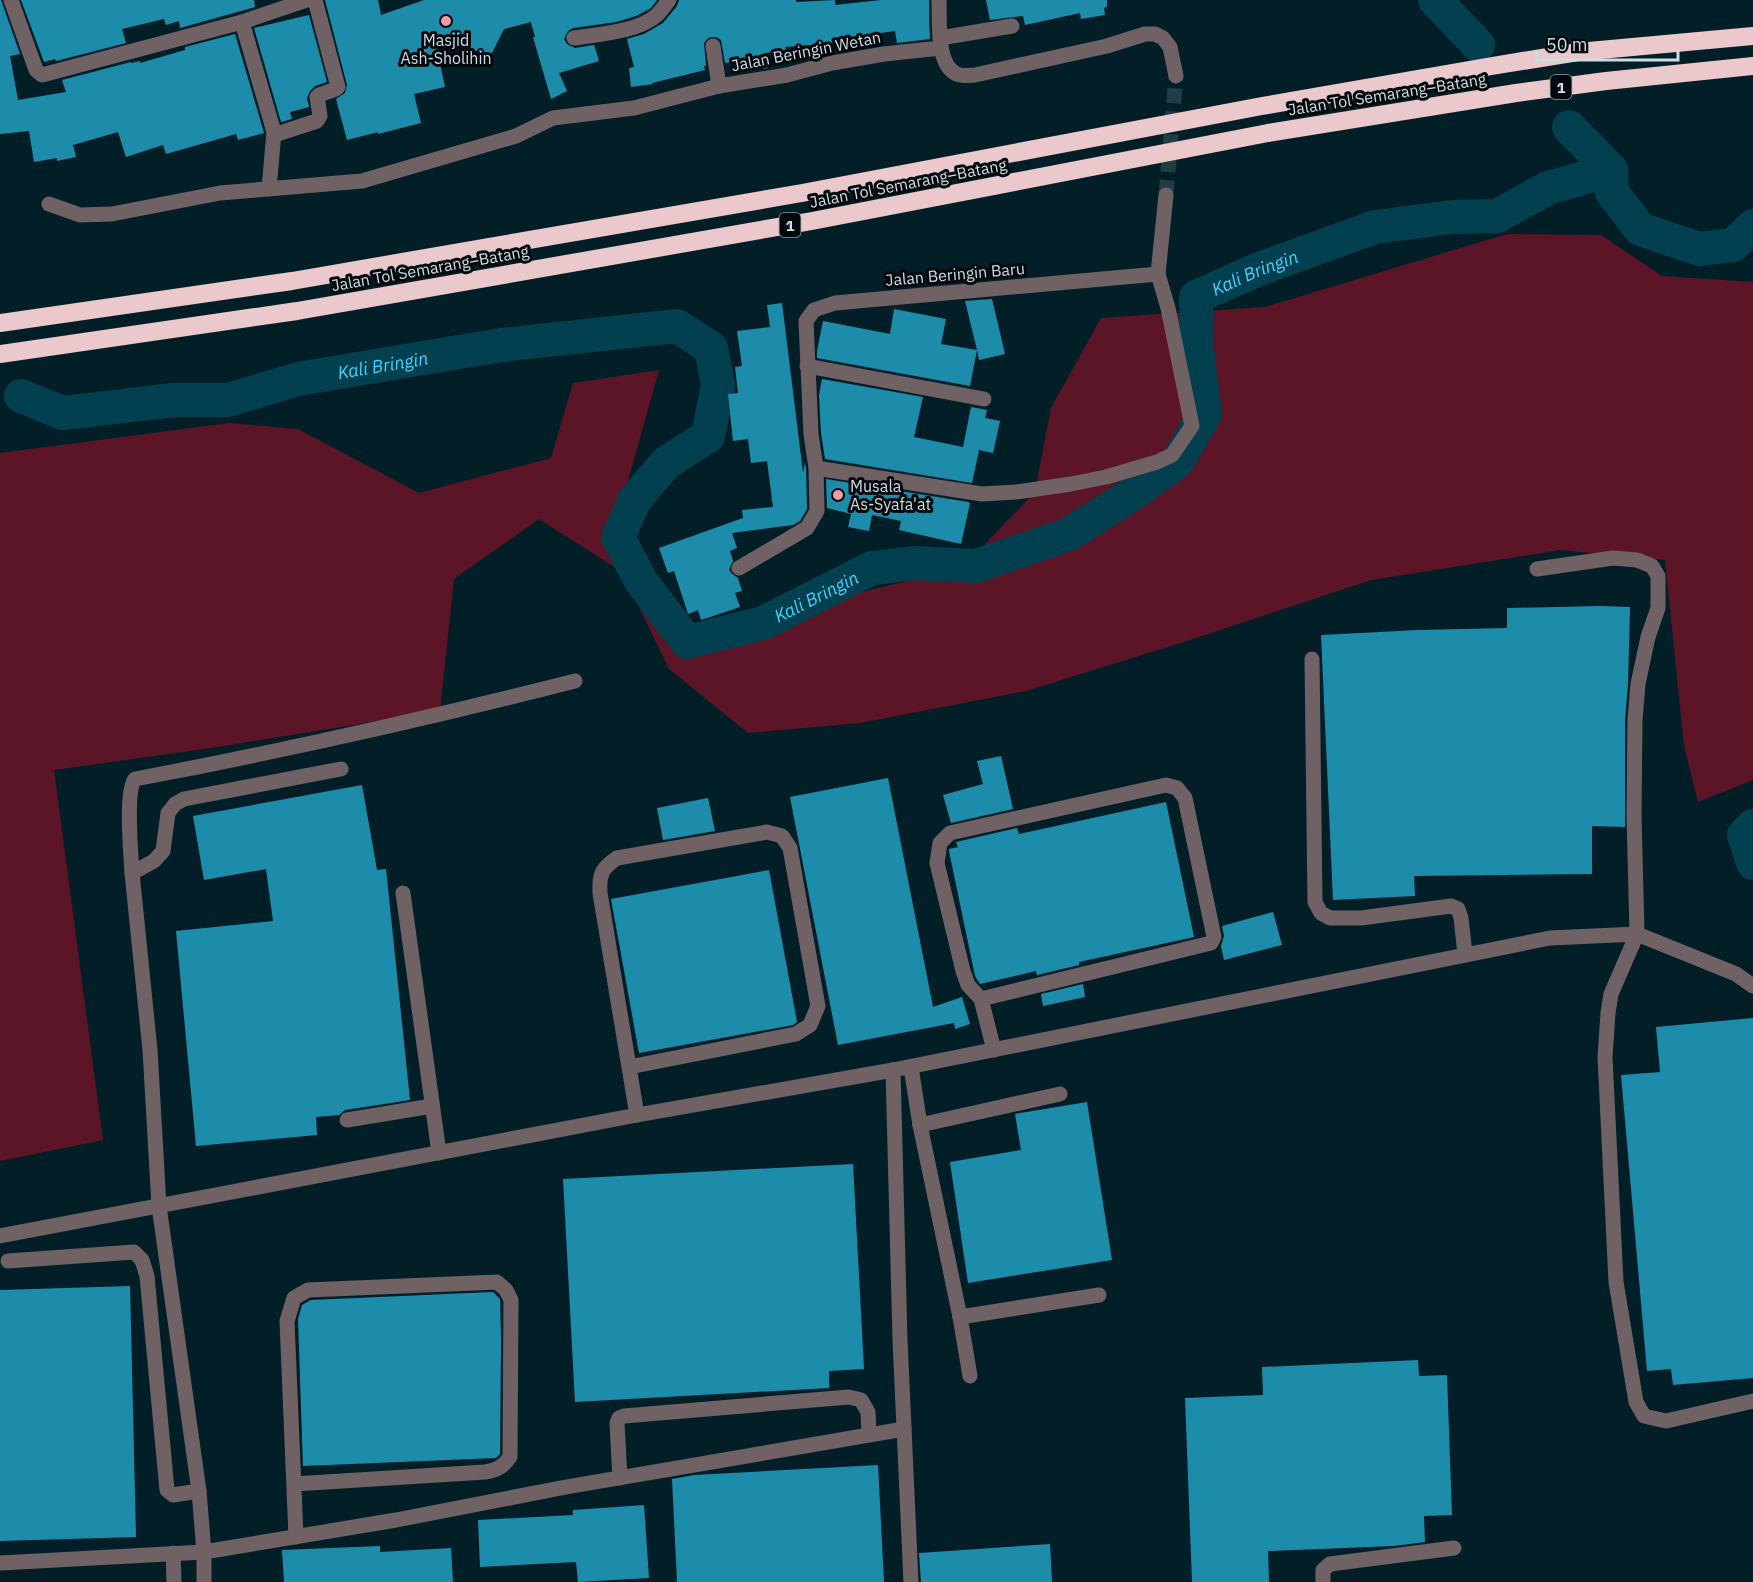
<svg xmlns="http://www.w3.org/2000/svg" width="1753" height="1582" font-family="'IBM Plex Sans',sans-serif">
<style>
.green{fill:#5c1526}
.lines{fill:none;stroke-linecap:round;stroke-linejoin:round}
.river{stroke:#023f4f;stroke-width:34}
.building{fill:#1c8caa}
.minor-tunnel{stroke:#203c44;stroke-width:15;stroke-dasharray:15 8;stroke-linecap:butt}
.minor{stroke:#706264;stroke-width:15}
.highway{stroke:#eac8cb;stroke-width:18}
.poi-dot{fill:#f49aa6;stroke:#01080b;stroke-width:2}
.labels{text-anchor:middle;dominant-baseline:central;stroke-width:6;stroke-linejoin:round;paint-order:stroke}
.shield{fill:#01080b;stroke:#909da2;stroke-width:1.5}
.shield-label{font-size:15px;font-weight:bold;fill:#cddde3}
.poi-label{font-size:16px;fill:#cddde3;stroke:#01080b}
.street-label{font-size:16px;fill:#cddde3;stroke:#01080b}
.water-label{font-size:18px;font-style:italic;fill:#41d3fd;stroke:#01080b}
</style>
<rect width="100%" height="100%" fill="#021f28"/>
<!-- green -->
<polygon class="green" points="1507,234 1601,235 1662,276 1753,282 1753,780 1698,802 1684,746 1665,560 1560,550 1371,580 1187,641 1026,691 860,723 748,733 669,669 622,572 539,519 454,579 440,711 204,749 54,770 103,1140 0,1161 0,453 229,423 298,429 419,493 551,458 573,383 659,370 624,495 643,562 688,622 704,632 747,631 836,598 962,568 1035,492 1051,408 1101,318 1265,307"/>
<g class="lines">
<!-- river -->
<g class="river">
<polyline points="1435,0 1478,45"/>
<polyline points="1569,127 1611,170"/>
<path id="s1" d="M21 396 63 413 173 400H228L298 379 501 345 677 326 711 348 718 385 708 436 666 463 635 499 618 537 641 581 687 642 763 623 872 568 913 563 976 566 1069 534 1131 495 1177 462 1205 414 1197 350 1196 297 1259 269 1375 227 1452 217 1497 216 1548 188 1611 170 1612 192 1640 229 1699 249 1733 245 1753 226"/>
<polyline points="1753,826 1744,835 1753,863"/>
</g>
</g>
<!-- building -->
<g class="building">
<polygon points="0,0 1,0 20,54 10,56 18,100 66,92 62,80 131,62 131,63 140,61 140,63 185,50 185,47 235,34 264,133 238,140 236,134 166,154 163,145 126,157 118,132 73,145 76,157 57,161 57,158 34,162 29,131 0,134"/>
<polygon points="21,0 254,0 255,7 180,28 179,21 166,25 164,19 122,29 126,43 56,61 55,59 44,62"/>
<polygon points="325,0 378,0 381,15 424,0 657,0 651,8 636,16 616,22 573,28 568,31 564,39 567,44 575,48 594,45 599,61 559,73 567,91 551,99 533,37 535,37 531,22 504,29 492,53 436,45 445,87 414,94 421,123 378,134 378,132 347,140 336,99 345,93 347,85"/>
<polygon points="679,0 796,0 796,2 835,0 835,5 881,0 929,0 929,19 930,39 897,43 895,31 858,36 859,41 785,47 786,50 765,53 768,68 742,72 741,61 725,63 721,40 716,37 711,37 707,39 704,43 706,66 704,66 705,70 652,83 653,84 631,87 629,68 634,67 627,39 644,34 663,23 677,6"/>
<polygon points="986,0 1107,0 1107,7 1104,8 1105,15 1081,19 1080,13 1025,25 1023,16 990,20"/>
<polygon points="309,15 327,82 315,86 310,91 307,98 309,107 290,112 292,119 281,122 254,28"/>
<polygon points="992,299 1005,354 979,360 977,350 970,386 817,358 817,351 823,321 890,334 894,309 946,319 941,344 977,350 965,301"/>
<polygon points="782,303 803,473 805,462 806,469 807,509 800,521 793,525 732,533 737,548 730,551 733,561 729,569 731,573 738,578 742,591 735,593 740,607 701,620 698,610 688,614 674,571 668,573 659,548 743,518 742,510 773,507 767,461 751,463 748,439 733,441 728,394 738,393 735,367 742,366 737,331 770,327 767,305"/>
<polygon points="822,379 923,397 914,437 963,447 971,407 987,410 985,418 1000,421 993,453 979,450 972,483 825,459 821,433 819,395"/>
<polygon points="826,479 968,502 970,503 961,544 899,530 901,521 872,515 869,531 848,527 851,514 827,508"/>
<polygon points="1600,606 1630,607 1628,684 1625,720 1625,827 1592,826 1592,874 1414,876 1415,896 1333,900 1321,635 1418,630 1507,628 1507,608"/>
<polygon points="1001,756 1013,809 951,823 943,795 983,784 977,761"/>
<polygon points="888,778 933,1007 962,997 970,1024 955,1029 954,1023 838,1045 790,797"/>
<polygon points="362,785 377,870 386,869 410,1100 345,1110 339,1115 316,1117 317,1135 196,1146 176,931 273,921 266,869 204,880 193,816"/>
<polygon points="708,798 715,831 663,840 657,808"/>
<polygon points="1166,802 1194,937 1079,962 1079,965 1037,975 1036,971 980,984 975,976 949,851 949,849 958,847 956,842 1017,828 1019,834"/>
<polygon points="769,870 797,1022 793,1025 639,1053 611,899"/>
<polygon points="1273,912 1282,945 1224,960 1221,946 1224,936 1222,926"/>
<polygon points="1083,984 1085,997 1043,1006 1041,994"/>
<polygon points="1753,1018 1753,1378 1673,1385 1671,1369 1647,1371 1621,1075 1660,1072 1656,1027"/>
<polygon points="1087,1102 1112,1260 968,1283 950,1162 1021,1150 1015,1114"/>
<polygon points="853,1164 864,1369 829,1371 829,1388 575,1402 563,1179"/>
<polygon points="130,1286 136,1537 0,1541 0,1290"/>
<polygon points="493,1292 500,1299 501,1339 500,1454 496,1458 303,1466 298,1319 302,1305 311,1300"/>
<polygon points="1418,1360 1419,1376 1447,1375 1452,1515 1424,1516 1425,1542 1393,1546 1268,1551 1269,1582 1192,1582 1185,1398 1263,1395 1262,1367"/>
<polygon points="878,1465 884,1582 677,1582 672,1479 694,1475"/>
<polygon points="644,1505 649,1578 578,1582 576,1562 480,1567 478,1520 573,1515 573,1510"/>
<polygon points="1050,1544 1052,1582 921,1582 919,1553"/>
<polygon points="380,1546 380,1552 451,1548 453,1582 284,1582 282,1550"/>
</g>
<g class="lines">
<!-- minor-tunnel -->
<polyline class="minor-tunnel" points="1166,195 1176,76"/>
<!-- minor -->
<g class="minor">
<polyline points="11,0 36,70 42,75 242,22 307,0"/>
<path d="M939 0C940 20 935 69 960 75 965 76 970 75 975 75L1107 46 1145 34H1155L1163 38 1170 47 1176 76"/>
<polyline points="242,22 274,132 277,134 317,121 320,116 317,97 319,95 336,89 338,87 315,0"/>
<path d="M574 38C599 34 638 32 657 15 661 11 665 5 669 0"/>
<polyline points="940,38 1012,26"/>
<polyline points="713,46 719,86 787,75 832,63 884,54 941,48"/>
<polyline points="269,189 274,132"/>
<polyline points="49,204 80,215 112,214 220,193 362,181 516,136 553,118 634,108 719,86"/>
<polyline points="807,366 984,399"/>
<polyline points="816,468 982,494 1016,492 1071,484 1106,477 1157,462 1172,455 1192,426 1168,308 1158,274 1166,195"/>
<polyline points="739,568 807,528 817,511 816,468 811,434 806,321 814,310 835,303 1158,274"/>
<polyline points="1537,569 1613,558 1637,560 1652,566 1658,576 1658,608 1648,637 1638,684 1635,720 1634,815 1637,934 1611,994 1608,1013 1605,1057 1616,1282 1636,1402 1644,1416 1666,1421 1753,1401"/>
<polyline points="1312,659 1315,902 1321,913 1330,918 1361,918 1451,906 1458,909 1461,918 1465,954"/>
<path d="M132 873C131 854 125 791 135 779 283 751 430 718 575 681"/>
<polyline points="403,893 439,1153"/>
<polyline points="981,999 968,985 963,971 937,863 940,843 950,833 1166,785 1177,788 1185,798 1214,937 1211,943 981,999 994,1050"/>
<path d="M629 1067 796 1034 810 1025 818 1006 790 848 782 836 767 832 617 858C602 868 599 874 600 893L637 1115"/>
<polyline points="911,1067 920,1125 1060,1094"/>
<polyline points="347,1120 432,1106"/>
<polyline points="920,1125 960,1317 970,1376"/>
<polyline points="0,1236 637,1115 893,1070"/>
<polyline points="8,1261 134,1252 142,1260 147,1276 167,1490 173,1495 199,1491"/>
<polyline points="960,1317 1099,1295"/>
<polyline points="620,1478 617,1423 619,1418 624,1416 849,1397 861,1400 868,1412 869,1434"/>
<path d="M294 1484 485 1472C497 1470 503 1467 510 1457L511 1300 506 1290 497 1282 308 1290 294 1298 287 1321 296 1537"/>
<polyline points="173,1553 174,1582"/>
<polyline points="0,1563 204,1552 396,1520 566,1487 904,1429"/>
<polyline points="204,1582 204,1552 199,1491 159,1206 150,1050 132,873 154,861 163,851 168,813 175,804 184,799 341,769"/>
<polyline points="911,1582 900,1340 893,1070 1550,938 1637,934 1736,974 1753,986"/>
<polyline points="1323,1582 1323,1570 1330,1564 1454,1548"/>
</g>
<!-- highway -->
<g class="highway">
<polyline points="0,323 292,281 802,193 1262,106 1492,66 1578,52 1753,36"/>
<polyline points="0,354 297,311 812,221 1268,133 1516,93 1606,81 1753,66"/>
</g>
</g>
<!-- markers -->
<g class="poi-dot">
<circle cx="446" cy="21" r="6"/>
<circle cx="838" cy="495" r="6"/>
</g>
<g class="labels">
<!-- shield labels -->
<g class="shield">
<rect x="1550.5" y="75" width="21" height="24" rx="4.5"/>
<rect x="779.5" y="213" width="21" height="24" rx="4.5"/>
</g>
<g class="shield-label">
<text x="1561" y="87">1</text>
<text x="790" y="225">1</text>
</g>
<!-- poi labels -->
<g class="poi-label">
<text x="446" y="40">Masjid<tspan x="446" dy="18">Ash-Sholihin</tspan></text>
<text x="850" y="486" text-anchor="start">Musala<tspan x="850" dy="18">As-Syafa'at</tspan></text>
</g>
<!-- street labels -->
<g class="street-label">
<text transform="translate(806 51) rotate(-11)">Jalan Beringin Wetan</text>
<text transform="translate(1387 94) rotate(-9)">Jalan Tol Semarang–Batang</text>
<text transform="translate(908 183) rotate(-11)">Jalan Tol Semarang–Batang</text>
<text transform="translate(430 268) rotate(-10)">Jalan Tol Semarang–Batang</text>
<text transform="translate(955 274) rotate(-5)">Jalan Beringin Baru</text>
</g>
<!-- water labels -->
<g class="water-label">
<text stroke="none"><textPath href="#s1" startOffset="1832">Kali Bringin</textPath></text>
<text stroke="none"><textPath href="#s1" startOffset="370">Kali Bringin</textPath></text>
<text stroke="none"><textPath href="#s1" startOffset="1200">Kali Bringin</textPath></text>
</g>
</g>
<!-- scale -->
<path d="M1537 51v9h141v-9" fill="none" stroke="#cddde3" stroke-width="3"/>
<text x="1546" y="51" font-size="18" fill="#cddde3" stroke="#01080b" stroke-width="4.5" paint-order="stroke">50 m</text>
</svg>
